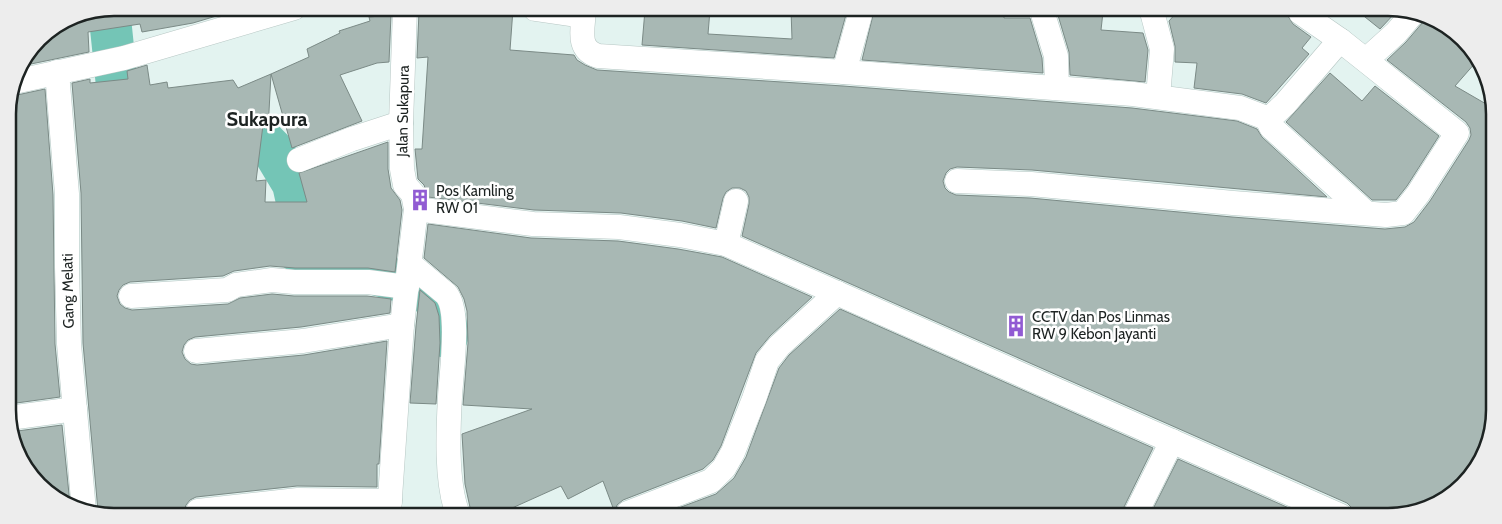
<svg xmlns="http://www.w3.org/2000/svg" width="1502" height="524" font-family="Cabin,sans-serif">
<style>
.lines{fill:none;stroke-linecap:round;stroke-linejoin:round}
.river{stroke:#74c5b6;stroke-width:42}
.building{fill:#a8b8b4;stroke:#7b8a86}
.minor-casing{stroke:#b7c7c4;stroke-width:25}
.minor{stroke:#fff;stroke-width:24}
.labels{text-anchor:middle;dominant-baseline:central;stroke-width:5;stroke-linejoin:round;paint-order:stroke}
.street-label{font-size:15px;fill:#1d2322;stroke:#fff}
.poi-label{font-size:15px;fill:#1d2322;stroke:#fff;text-anchor:start}
.district-label{font-size:20px;font-weight:bold;fill:#1d2322;stroke:#fff}
.rim{fill:none;stroke:#1d2322;stroke-width:2.5}
</style>
<rect width="100%" height="100%" fill="#e3f3f0"/>
<g class="lines">
<!-- river -->
<g class="river">
<polyline points="109,9 121,124 127,132 130,133"/>
<path d="M208 131 228 128 253 130 272 149 293 184 297 202 291 241 295 249 301 254 411 284C438 297 446 306 447 337"/>
</g>
</g>
<!-- building -->
<g class="building">
<polygon points="115,8 223,8 223,14 193,23 142,32 140,24 88,32 89,52 26,65 25,59 44,34 74,15"/>
<polygon points="425,9 513,9 510,50 574,55 577,60 585,65 597,70 843,86 1132,108 1237,121 1257,129 1262,137 1327,197 1032,170 957,167 950,169 946,173 943,181 945,188 949,192 956,195 1030,198 1232,217 1385,229 1405,227 1414,222 1430,201 1469,140 1471,135 1470,128 1466,122 1387,60 1406,42 1423,22 1426,16 1468,44 1476,62 1455,86 1493,108 1489,444 1452,494 1394,516 1354,516 1352,508 1347,503 742,236 749,204 749,197 746,191 740,188 732,188 726,192 723,198 716,228 682,221 621,213 534,210 428,197 424,185 418,179 415,149 422,149 428,57 417,58 419,12 425,12"/>
<polygon points="645,10 710,10 708,34 792,39 791,10 847,11 834,58 642,45"/>
<polygon points="874,11 1004,11 1004,18 1030,18 1042,58 1043,73 862,60"/>
<polygon points="1057,12 1103,12 1101,30 1143,33 1148,50 1145,82 1070,75 1069,52"/>
<polygon points="1177,12 1286,13 1293,24 1311,37 1302,48 1309,54 1266,103 1242,94 1194,88 1197,63 1175,62 1175,46 1169,21"/>
<polygon points="1360,13 1395,13 1380,29"/>
<polygon points="391,15 389,62 377,63 340,75 362,121 292,148 271,74 309,57 307,49 340,33 339,31 370,21 369,17"/>
<polygon points="147,65 150,85 167,82 168,88 233,80 238,88 271,74 268,130 263,125 256,181 266,180 265,202 307,202 299,173 388,142 388,169 391,188 400,200 402,210 395,272 368,268 295,268 270,266 234,271 223,276 130,282 123,285 119,290 117,296 120,304 125,308 132,310 228,304 240,298 272,294 294,296 367,296 391,299 390,313 301,327 195,337 188,340 184,345 182,352 185,359 191,364 197,365 304,355 387,341 379,464 377,464 377,487 297,486 196,497 190,500 186,505 184,511 98,511 83,343 81,193 72,83 90,79 90,83 128,79 127,71"/>
<polygon points="1330,73 1362,101 1375,86 1439,136 1407,186 1396,200 1372,200 1286,122"/>
<polygon points="45,89 53,195 55,344 60,397 9,404 8,107 10,100 17,100 17,95"/>
<polygon points="428,224 531,238 618,241 678,249 722,257 812,297 770,336 756,353 721,446 713,460 703,469 623,500 617,505 615,513 603,481 568,499 561,486 501,513 471,512 465,484 462,434 532,409 463,405 468,343 467,311 464,299 458,287 424,258"/>
<polygon points="420,290 435,303 439,316 440,343 436,404 410,403 416,326"/>
<polygon points="840,309 1153,448 1123,509 1121,515 665,513 716,494 734,478 746,457 779,368 789,355"/>
<polygon points="62,425 70,504 34,480 10,432"/>
<polygon points="1178,459 1307,516 1150,515"/>
</g>
<g class="lines">
<!-- minor casing -->
<g class="minor-casing">
<g id="minor">
<polyline points="535,9 583,16"/>
<path d="M584 10C583 29 576 49 598 56L844 72 861 11"/>
<polyline points="1042,11 1056,56 1057,88"/>
<polyline points="1152,12 1162,49 1158,97"/>
<polyline points="1366,60 1396,33 1413,13"/>
<polyline points="57,72 67,194 67,267 69,344 84,511"/>
<polyline points="844,72 1133,94 1240,108 1269,119"/>
<polyline points="14,82 124,58 294,8"/>
<polyline points="1269,119 1269,123 1271,127 1366,213"/>
<polyline points="1269,119 1285,104 1340,40"/>
<polyline points="299,160 352,139 401,123"/>
<polyline points="957,181 1031,184 1233,203 1386,215 1403,213 1418,194 1457,133 1340,40 1301,13"/>
<polyline points="416,209 533,224 619,227 680,235 726,244 1341,516"/>
<polyline points="726,244 736,201"/>
<path d="M410 264 446 294C461 311 451 374 450 397 448 432 446 480 457 512"/>
<polyline points="131,296 227,290 236,285 272,280 294,282 368,282 407,287"/>
<polyline points="196,351 303,341 402,325"/>
<polyline points="9,418 75,409"/>
<polyline points="198,511 298,500 390,501"/>
<polyline points="389,512 402,325 416,209 413,194 405,185 402,169 401,123 405,9"/>
<polyline points="628,513 711,481 724,468 733,452 754,399 767,361 779,346 837,293"/>
<polyline points="1135,515 1172,441"/>
</g>
</g>
<!-- minor -->
<use href="#minor" class="minor"/>
</g>
<!-- icons -->
<defs>
<g id="building-bare" transform="scale(1.725)"><path d="M-4-6H4V6H1V3H-1V6H-4ZM-2.5-4.3h1.7v1.8h-1.7ZM.8-4.3h1.7v1.8H.8ZM-2.5-1h1.7V.8h-1.7ZM.8-1h1.7V.8H.8Z" fill="#915bd3" stroke="#fff" stroke-width="2.5" paint-order="stroke"/></g>
</defs>
<g fill-rule="evenodd">
<use href="#building-bare" x="420" y="200"/>
<use href="#building-bare" x="1016" y="326"/>
</g>
<g class="labels">
<!-- street labels -->
<g class="street-label">
<text transform="translate(403 111) rotate(-89)">Jalan Sukapura</text>
<text transform="translate(68 291) rotate(-91)">Gang Melati</text>
</g>
<!-- poi labels -->
<g class="poi-label">
<text x="436" y="191">Pos Kamling<tspan x="436" dy="17">RW 01</tspan></text>
<text x="1032" y="317">CCTV dan Pos Linmas<tspan x="1032" dy="17">RW 9 Kebon Jayanti</tspan></text>
</g>
<!-- district labels -->
<g class="district-label">
<text x="267" y="119">Sukapura</text>
</g>
</g>
<!-- crop -->
<path d="M0 0H1502V524H0ZM114 16H1388A98 98 0 0 1 1486 114V410A98 98 0 0 1 1388 508H114A98 98 0 0 1 16 410V114A98 98 0 0 1 114 16Z" fill="#ededed" fill-rule="evenodd"/>
<path class="rim" d="M114 16H1388A98 98 0 0 1 1486 114V410A98 98 0 0 1 1388 508H114A98 98 0 0 1 16 410V114A98 98 0 0 1 114 16Z"/>
</svg>
